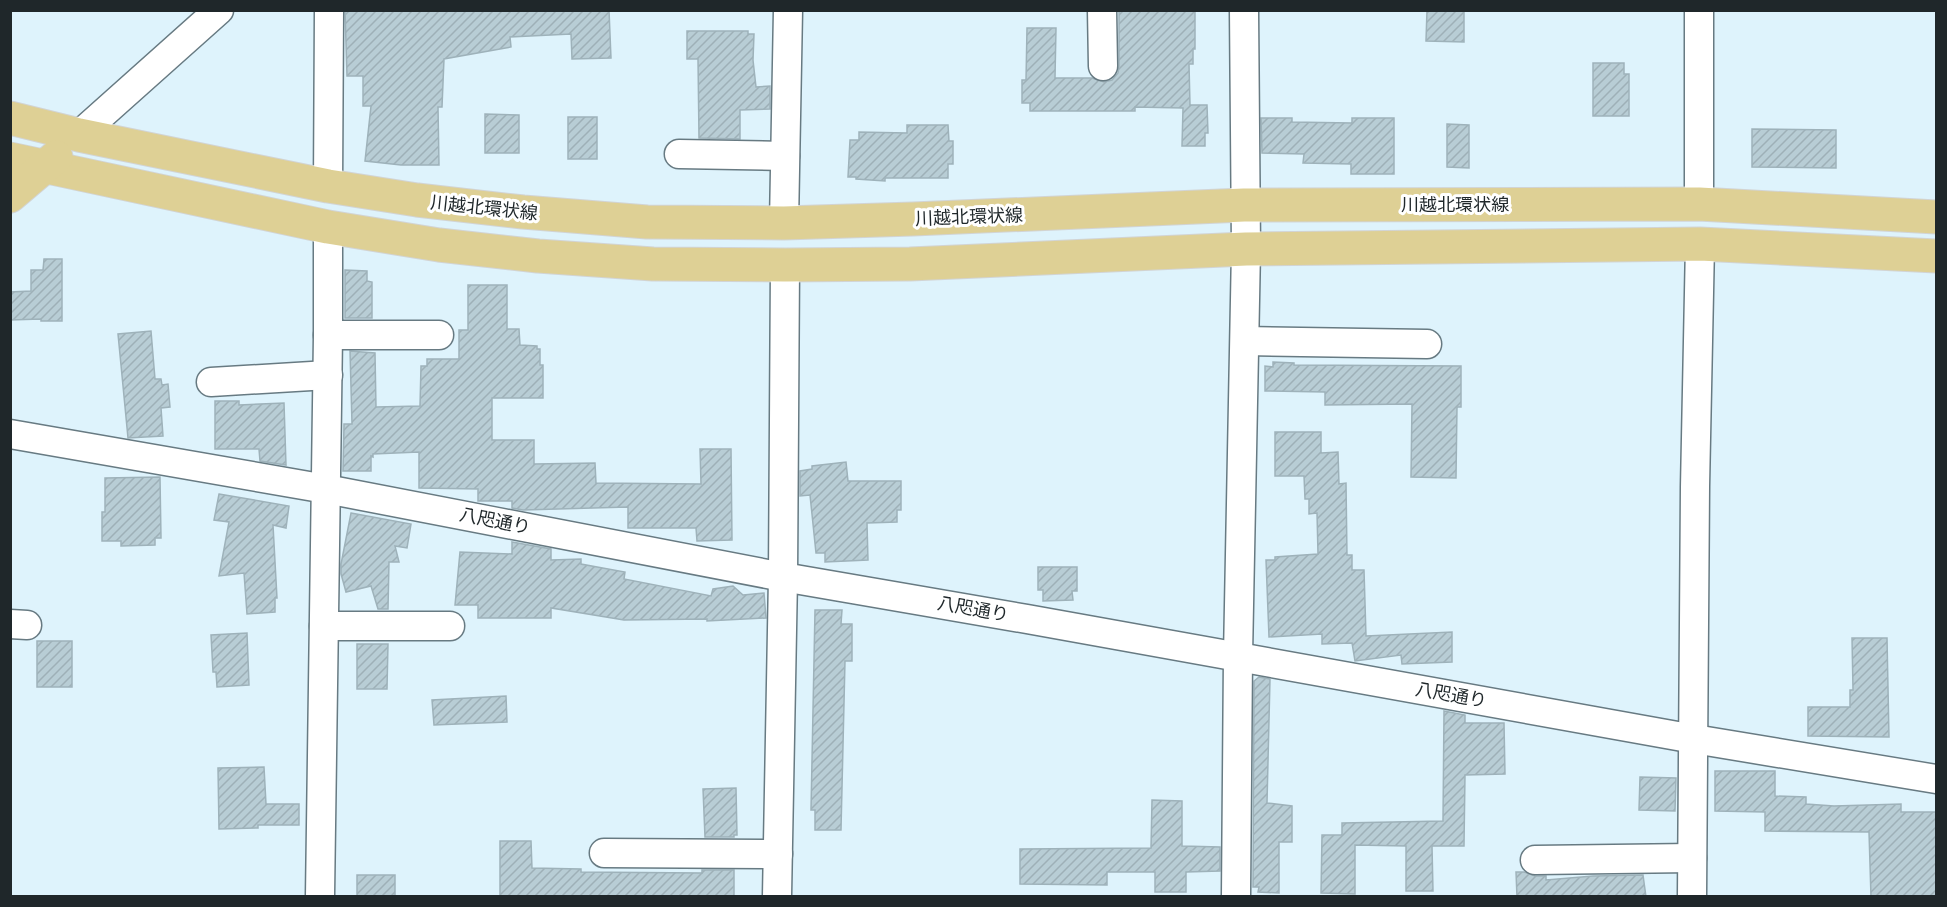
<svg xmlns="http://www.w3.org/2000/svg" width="1947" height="907" font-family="Signika,'Noto Sans JP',sans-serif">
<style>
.building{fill:url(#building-hatch);stroke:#9eb2ba;stroke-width:1.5}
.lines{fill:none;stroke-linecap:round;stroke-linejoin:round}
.minor-casing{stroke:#677a82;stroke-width:31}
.major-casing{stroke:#d2d4d4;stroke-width:35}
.minor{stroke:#fff;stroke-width:28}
.major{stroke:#ded095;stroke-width:33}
.labels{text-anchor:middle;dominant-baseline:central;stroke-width:6;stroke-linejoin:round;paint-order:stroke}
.street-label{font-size:18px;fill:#1f272a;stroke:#fff}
</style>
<defs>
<pattern id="building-hatch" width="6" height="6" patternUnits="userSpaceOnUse" patternTransform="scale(1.5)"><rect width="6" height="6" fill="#b8cdd5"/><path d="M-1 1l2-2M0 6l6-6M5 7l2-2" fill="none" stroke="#9eb0b7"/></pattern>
</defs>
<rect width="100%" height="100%" fill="#def3fc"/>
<!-- building -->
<g class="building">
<polygon points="345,10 609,10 611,58 572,59 571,34 510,37 511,47 444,59 442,107 438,107 439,165 401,165 365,161 371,106 363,106 363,76 347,76"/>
<polygon points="1119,10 1195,10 1195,49 1193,49 1193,64 1189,64 1190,105 1207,105 1208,133 1205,133 1205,146 1182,146 1183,108 1135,107 1135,111 1030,111 1030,103 1022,103 1022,80 1026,80 1027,28 1056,28 1055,78 1092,78 1104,82 1112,80 1118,73 1119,66"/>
<polygon points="1427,10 1464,10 1464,42 1426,41"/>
<polygon points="687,31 748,31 748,34 754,34 753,60 756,87 770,86 770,109 740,110 740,139 699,138 698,59 687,59"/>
<polygon points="1593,63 1624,63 1624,74 1629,74 1629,116 1593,116"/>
<polygon points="485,114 519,115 519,153 485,153"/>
<rect x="568" y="117" width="29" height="42"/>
<polygon points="1261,118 1292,118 1292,122 1352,123 1352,118 1394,118 1394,174 1351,174 1351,164 1303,163 1304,154 1262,153"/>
<polygon points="1447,124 1469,125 1469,168 1447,167"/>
<polygon points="907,125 948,125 949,141 953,141 953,164 948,164 948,178 885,178 885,181 856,179 856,177 848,177 850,140 859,140 859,132 907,133"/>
<polygon points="1752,129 1836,130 1836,168 1752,167"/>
<polygon points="44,259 62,259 62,321 41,321 41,319 10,320 10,292 31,291 31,270 43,270"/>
<polygon points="345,270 367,271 367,281 372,282 372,318 345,318"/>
<polygon points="468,285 507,285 507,329 519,329 520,345 537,346 537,349 540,349 540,365 543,365 543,398 492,398 492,440 534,440 534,464 595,463 596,483 701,484 700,449 731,449 732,540 697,541 696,528 628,528 628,507 523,510 512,508 512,501 478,501 478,489 419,488 419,452 373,454 373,457 371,456 371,471 343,471 344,424 352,424 350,351 375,353 376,407 420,406 421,366 427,366 427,359 459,359 459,330 468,330"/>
<polygon points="151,331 155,379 161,379 162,385 168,384 170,407 161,408 163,436 128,438 118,334"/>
<polygon points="1273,362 1294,363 1294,365 1461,366 1461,407 1457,407 1456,478 1411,477 1412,404 1325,405 1325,392 1265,391 1265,366 1273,367"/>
<polygon points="215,401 239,401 239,405 284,403 286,465 260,461 259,449 215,449"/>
<polygon points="1275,432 1321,432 1321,453 1338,452 1339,484 1346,483 1347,555 1352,555 1352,570 1364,570 1366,636 1452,632 1452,662 1402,664 1401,655 1355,661 1352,643 1322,644 1322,634 1269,637 1266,560 1275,560 1275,557 1318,554 1317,513 1309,514 1309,499 1305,499 1304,476 1275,476"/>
<polygon points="846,462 848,481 901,481 901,510 897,510 897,522 867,523 868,560 825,562 825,553 816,553 810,495 800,496 800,471 812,469 812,466"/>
<polygon points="160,477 161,538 155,538 155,545 121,546 121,541 102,541 102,512 105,512 105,478"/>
<polygon points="219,494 289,506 286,528 273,525 277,598 275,598 275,612 247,614 244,573 219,576 229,522 214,520"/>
<polygon points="351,513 411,524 407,548 395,546 399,562 389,562 388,609 378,609 371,586 346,592 341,574 341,564"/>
<polygon points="512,542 551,549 551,560 581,559 581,564 625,572 624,579 711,596 713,589 733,586 743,595 764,593 766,618 707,621 707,619 624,620 551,608 551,618 478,618 478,605 455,605 460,552 512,554"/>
<polygon points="1038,567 1077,567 1077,591 1072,591 1073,600 1043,601 1043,590 1038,590"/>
<polygon points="815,610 842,610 841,624 852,624 852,661 845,661 841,830 815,830 815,810 811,810"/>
<polygon points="247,633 249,685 217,687 216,672 213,672 211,635"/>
<polygon points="1852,638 1887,638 1889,737 1808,736 1808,707 1850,707 1850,690 1853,690"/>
<rect x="37" y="641" width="35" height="46"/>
<polygon points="357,644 388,644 387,689 357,689"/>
<polygon points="1259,677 1270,679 1267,803 1292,806 1292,842 1279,842 1279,893 1258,892 1259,887 1253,887 1254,681"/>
<polygon points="506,696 507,722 434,725 432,700"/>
<polygon points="1444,711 1465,715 1465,723 1504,723 1505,774 1465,775 1464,846 1432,846 1433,891 1406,891 1406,846 1355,845 1355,894 1321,893 1322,835 1342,835 1342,823 1443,821"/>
<polygon points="264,767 266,804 299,804 299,825 258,825 258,828 219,829 218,768"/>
<polygon points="1715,771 1775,771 1775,796 1806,797 1806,804 1834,806 1901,804 1901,812 1936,812 1936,897 1871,897 1869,832 1765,831 1765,812 1715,811"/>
<polygon points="1640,777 1676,778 1675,811 1639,810"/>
<polygon points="736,788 737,835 734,835 734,837 705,837 703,789"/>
<polygon points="1152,800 1182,801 1182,846 1220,847 1220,871 1186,872 1186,892 1155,892 1155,872 1107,872 1107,885 1020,884 1020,849 1151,848"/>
<polygon points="500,841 531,841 532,868 581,869 581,872 702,873 702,870 734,870 734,897 500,897"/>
<polygon points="1516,872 1524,872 1535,876 1546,876 1546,880 1593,876 1643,875 1646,897 1517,897"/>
<rect x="357" y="875" width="38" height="22"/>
</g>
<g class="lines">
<!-- minor casing -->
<g class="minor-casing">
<g id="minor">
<polyline points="1102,10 1103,66"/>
<polyline points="79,135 219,10"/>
<polyline points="679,154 785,156"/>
<polyline points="328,186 329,10"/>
<polyline points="1699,204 1699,10"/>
<polyline points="784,223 788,10"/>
<polyline points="328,335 439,335"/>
<polyline points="1245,341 1427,344"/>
<polyline points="211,382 328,375"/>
<polyline points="10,434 326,489 783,577 1027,619 1694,739 1936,779"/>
<polyline points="10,624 27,625"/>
<polyline points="324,626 450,626"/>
<polyline points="604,853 778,854"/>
<polyline points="1535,860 1692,858"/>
<polyline points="320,896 328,335 328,227"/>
<polyline points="777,896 783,577 785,265"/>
<polyline points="1236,896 1238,656 1246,249 1244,10"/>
<polyline points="1692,896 1695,487 1700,244"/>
</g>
</g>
<!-- major casing -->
<g class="major-casing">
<g id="major">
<polyline points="10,118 79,135 328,186 417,200 523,212 647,222 784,223 913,219 1244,205 1699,204 1936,217"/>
<polyline points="10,159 328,227 439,245 538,256 653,264 785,265 910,264 1246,249 1700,244 1936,256"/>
<polyline points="10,196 56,157"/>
</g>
</g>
<!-- minor -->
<use href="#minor" class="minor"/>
<!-- major -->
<use href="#major" class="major"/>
</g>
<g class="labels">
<!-- street labels -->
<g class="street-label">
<text x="1455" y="205">川越北環状線</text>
<text transform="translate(484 208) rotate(6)">川越北環状線</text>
<text transform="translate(969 217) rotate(-2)">川越北環状線</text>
<text transform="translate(495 521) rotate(11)">八咫通り</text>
<text transform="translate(973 609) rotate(10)">八咫通り</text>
<text transform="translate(1451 695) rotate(10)">八咫通り</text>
</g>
</g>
<!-- border -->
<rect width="1947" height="907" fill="none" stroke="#1f272a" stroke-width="24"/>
</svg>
